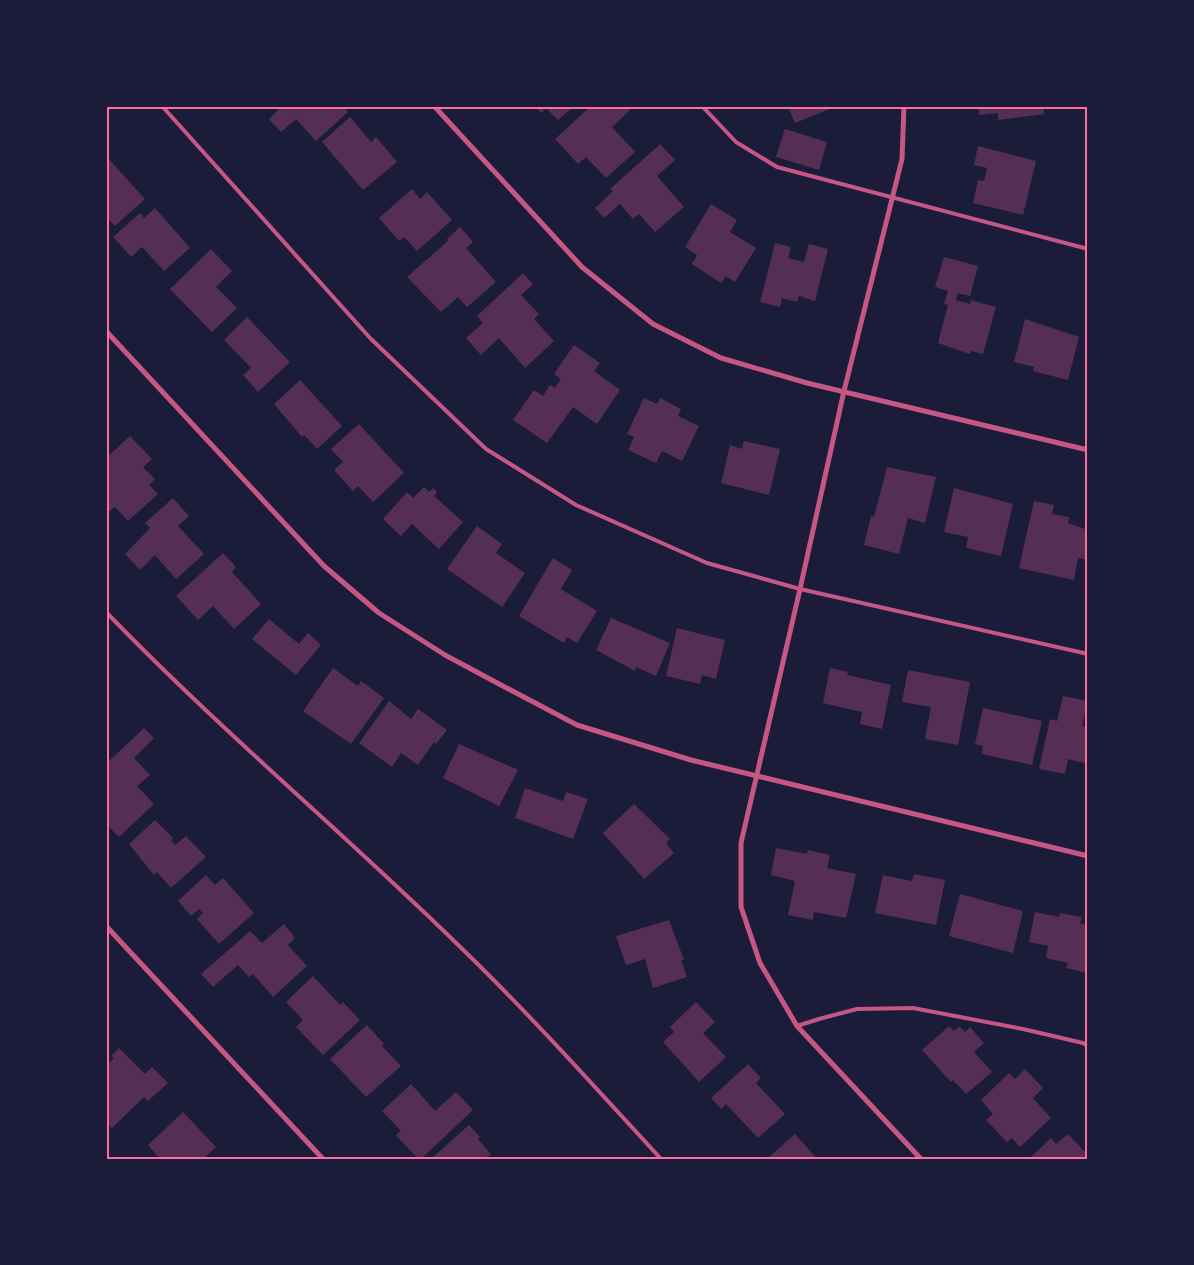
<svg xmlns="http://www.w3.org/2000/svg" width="1194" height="1265" font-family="'Open Sans',sans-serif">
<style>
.building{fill:#542f53}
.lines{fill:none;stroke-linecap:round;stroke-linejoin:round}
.service{stroke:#c65784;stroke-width:4}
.minor{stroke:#c65784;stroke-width:5}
.neatline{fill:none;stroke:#ff6b9d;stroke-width:2}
</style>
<rect width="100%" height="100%" fill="#1b1b3a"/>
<!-- building -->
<g class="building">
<polygon points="282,106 343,106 348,112 316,141 296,119 281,132 269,119"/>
<polygon points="535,106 574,106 558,120 546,108 541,113"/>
<polygon points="591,106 626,106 630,110 612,127 635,152 606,178 586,157 578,164 555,139"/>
<polygon points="788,106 837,106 795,123"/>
<polygon points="979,106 1043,106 1044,114 998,120 998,113 979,115"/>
<polygon points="350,117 371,142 376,137 397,162 363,190 322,142"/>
<polygon points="785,129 827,142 819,170 776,157"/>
<polygon points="660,144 675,160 657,176 684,207 655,232 639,214 633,219 620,204 604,218 595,208 613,191 610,189"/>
<polygon points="978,146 1036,161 1023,215 973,203 978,180 984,181 987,168 974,165"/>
<polygon points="106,156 145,199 115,226 106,217"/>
<polygon points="412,189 420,199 427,192 452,220 417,251 404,237 399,241 379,218"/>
<polygon points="711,204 737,220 730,232 756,248 735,282 726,276 721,283 692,264 697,255 685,247"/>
<polygon points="155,208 190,248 164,271 142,247 131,257 113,237 140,213 144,218"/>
<polygon points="460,227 473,242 466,248 496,282 467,307 458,297 441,312 407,277 448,241 447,239"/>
<polygon points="775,243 791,247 788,258 804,262 809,244 828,249 815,301 799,296 797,302 782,298 780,307 760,302"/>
<polygon points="211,249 232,271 216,287 237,308 212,332 170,289"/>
<polygon points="944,257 978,266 970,296 958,293 956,300 970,304 971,300 996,307 983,354 971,351 970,354 938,343 948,305 944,304 948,291 935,287"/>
<polygon points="523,273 533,284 521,295 539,314 534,319 554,341 525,368 499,338 481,355 466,338 483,323 477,316"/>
<polygon points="247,317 290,362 258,392 243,375 251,368 224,340"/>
<polygon points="1025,319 1079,337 1068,380 1033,371 1034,367 1014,362"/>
<polygon points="574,345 600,363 594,371 620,390 597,424 573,407 547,443 513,420 534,390 543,396 550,385 555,388 561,379 554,374"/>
<polygon points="300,380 342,426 317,449 304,435 302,437 274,404"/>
<polygon points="644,398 657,404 660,398 681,409 678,416 699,426 682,461 662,451 656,463 628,450 634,437 627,434"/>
<polygon points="359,424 404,473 373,502 358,486 353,491 334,470 343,462 331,449"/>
<polygon points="130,436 152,459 143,467 155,479 149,485 158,494 128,521 115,507 106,514 106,458"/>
<polygon points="744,441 780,449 769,495 721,483 730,445 742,449"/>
<polygon points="887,467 936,477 925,523 908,518 899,554 864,545 871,516 874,517"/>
<polygon points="424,487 429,492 433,488 437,492 434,496 463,522 439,549 412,524 401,536 383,519 407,492 413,498"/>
<polygon points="954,488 1013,504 1001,556 966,548 968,537 944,532"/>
<polygon points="173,498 189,516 178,526 204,554 176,579 155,555 140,570 125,554 150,528 145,523"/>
<polygon points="1034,501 1054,505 1052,514 1069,517 1068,523 1088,530 1088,560 1078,558 1074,580 1019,568"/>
<polygon points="477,526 502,544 496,553 525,573 502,607 447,569"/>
<polygon points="223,553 236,567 232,572 261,604 234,629 213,606 198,620 176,596"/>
<polygon points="553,558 572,570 561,589 597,611 577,643 567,637 564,643 519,616"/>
<polygon points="611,618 670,643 656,676 636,667 635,671 596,650"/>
<polygon points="269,619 299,644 308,633 321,645 296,675 252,639"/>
<polygon points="677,628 725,640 716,679 702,675 700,684 666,676"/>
<polygon points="333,668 358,686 361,681 384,698 351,744 303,711"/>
<polygon points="830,668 848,672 847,675 891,685 882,729 860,724 862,712 823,703"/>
<polygon points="908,670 970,682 958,745 925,739 931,707 902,702"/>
<polygon points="1063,696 1088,701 1082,726 1088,728 1088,764 1068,759 1065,774 1039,769 1050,719 1057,721"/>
<polygon points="389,701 411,719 418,709 447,730 436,744 434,742 418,765 401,753 392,767 359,743"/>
<polygon points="983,708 1042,721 1032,765 982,754 983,746 975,744"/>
<polygon points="144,728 154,738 134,758 150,775 137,786 154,804 119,837 106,824 106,758 109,761"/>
<polygon points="459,744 518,770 499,806 443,778"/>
<polygon points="525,788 563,801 566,792 588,799 573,839 515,818"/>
<polygon points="634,804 670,839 666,843 674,853 644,879 603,833"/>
<polygon points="155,820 173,838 171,840 175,845 186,836 206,857 171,888 157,872 154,875 129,844"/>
<polygon points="776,848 807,854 808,850 830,855 827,868 856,874 846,918 814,912 813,920 788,915 795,881 771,875"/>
<polygon points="914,874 945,880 936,925 875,913 883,875 912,881"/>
<polygon points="206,875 215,885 223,878 254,913 219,944 197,919 203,913 199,909 191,916 178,901"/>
<polygon points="960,894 1023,911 1013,953 949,936"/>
<polygon points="1035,912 1059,917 1060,913 1082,917 1080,923 1088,925 1087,973 1066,968 1068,963 1046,958 1048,946 1029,942"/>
<polygon points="669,920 684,960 681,960 687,977 653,988 645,959 626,965 616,936"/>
<polygon points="284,924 295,938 288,945 307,966 273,997 253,974 249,977 238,965 213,987 201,974 250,931 262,943"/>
<polygon points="313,976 340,1005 343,1002 360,1020 323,1055 296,1027 303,1020 286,1002"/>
<polygon points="696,1002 715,1022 703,1033 726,1057 699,1082 663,1042 674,1032 670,1027"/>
<polygon points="367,1025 384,1044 382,1046 401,1066 366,1097 330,1059"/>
<polygon points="949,1026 954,1031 959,1026 965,1032 970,1027 984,1043 974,1052 992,1072 966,1094 953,1080 951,1082 922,1050"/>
<polygon points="119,1048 145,1074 152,1067 168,1083 148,1101 144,1097 112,1128 106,1122 106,1066 114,1058 111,1056"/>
<polygon points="748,1064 761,1078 756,1083 785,1114 758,1138 726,1104 721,1109 711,1098"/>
<polygon points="1025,1069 1043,1088 1033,1098 1051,1118 1020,1147 1012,1138 1007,1142 986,1120 993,1114 981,1100 1009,1073 1015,1079"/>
<polygon points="411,1084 435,1111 456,1092 473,1110 421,1159 418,1159 396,1135 401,1131 382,1111"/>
<polygon points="183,1112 216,1147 203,1159 160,1159 148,1145"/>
<polygon points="469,1125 480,1137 478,1139 491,1154 487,1157 489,1159 431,1159"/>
<polygon points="795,1134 817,1159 771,1159 769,1157"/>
<polygon points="1068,1134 1088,1155 1088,1159 1029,1159 1051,1138 1056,1144"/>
</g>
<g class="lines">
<!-- service -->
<g class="service">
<polyline points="162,106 370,338 486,449 576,505 707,563 800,589 1088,654"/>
<polyline points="702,106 736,142 777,167 1088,249"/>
<path d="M106 612C217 727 339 829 453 940 526 1010 593 1085 661 1159"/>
<polyline points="797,1026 819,1019 857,1009 913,1008 1023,1029 1083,1043 1088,1046"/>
</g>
<!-- minor -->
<g class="minor">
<polyline points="434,106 582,267 653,324 721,358 807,383 1088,450"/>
<polyline points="904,106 902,159 844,391 800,589 741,843 741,907 760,963 797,1026 921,1159"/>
<polyline points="106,331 324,566 379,613 445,655 501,685 577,725 691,760 1088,856"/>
<polyline points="106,926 323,1159"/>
</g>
</g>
<!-- border -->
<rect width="1194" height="1265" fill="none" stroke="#1b1b3a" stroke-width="215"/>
<rect x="108" y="108" width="978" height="1050" class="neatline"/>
</svg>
